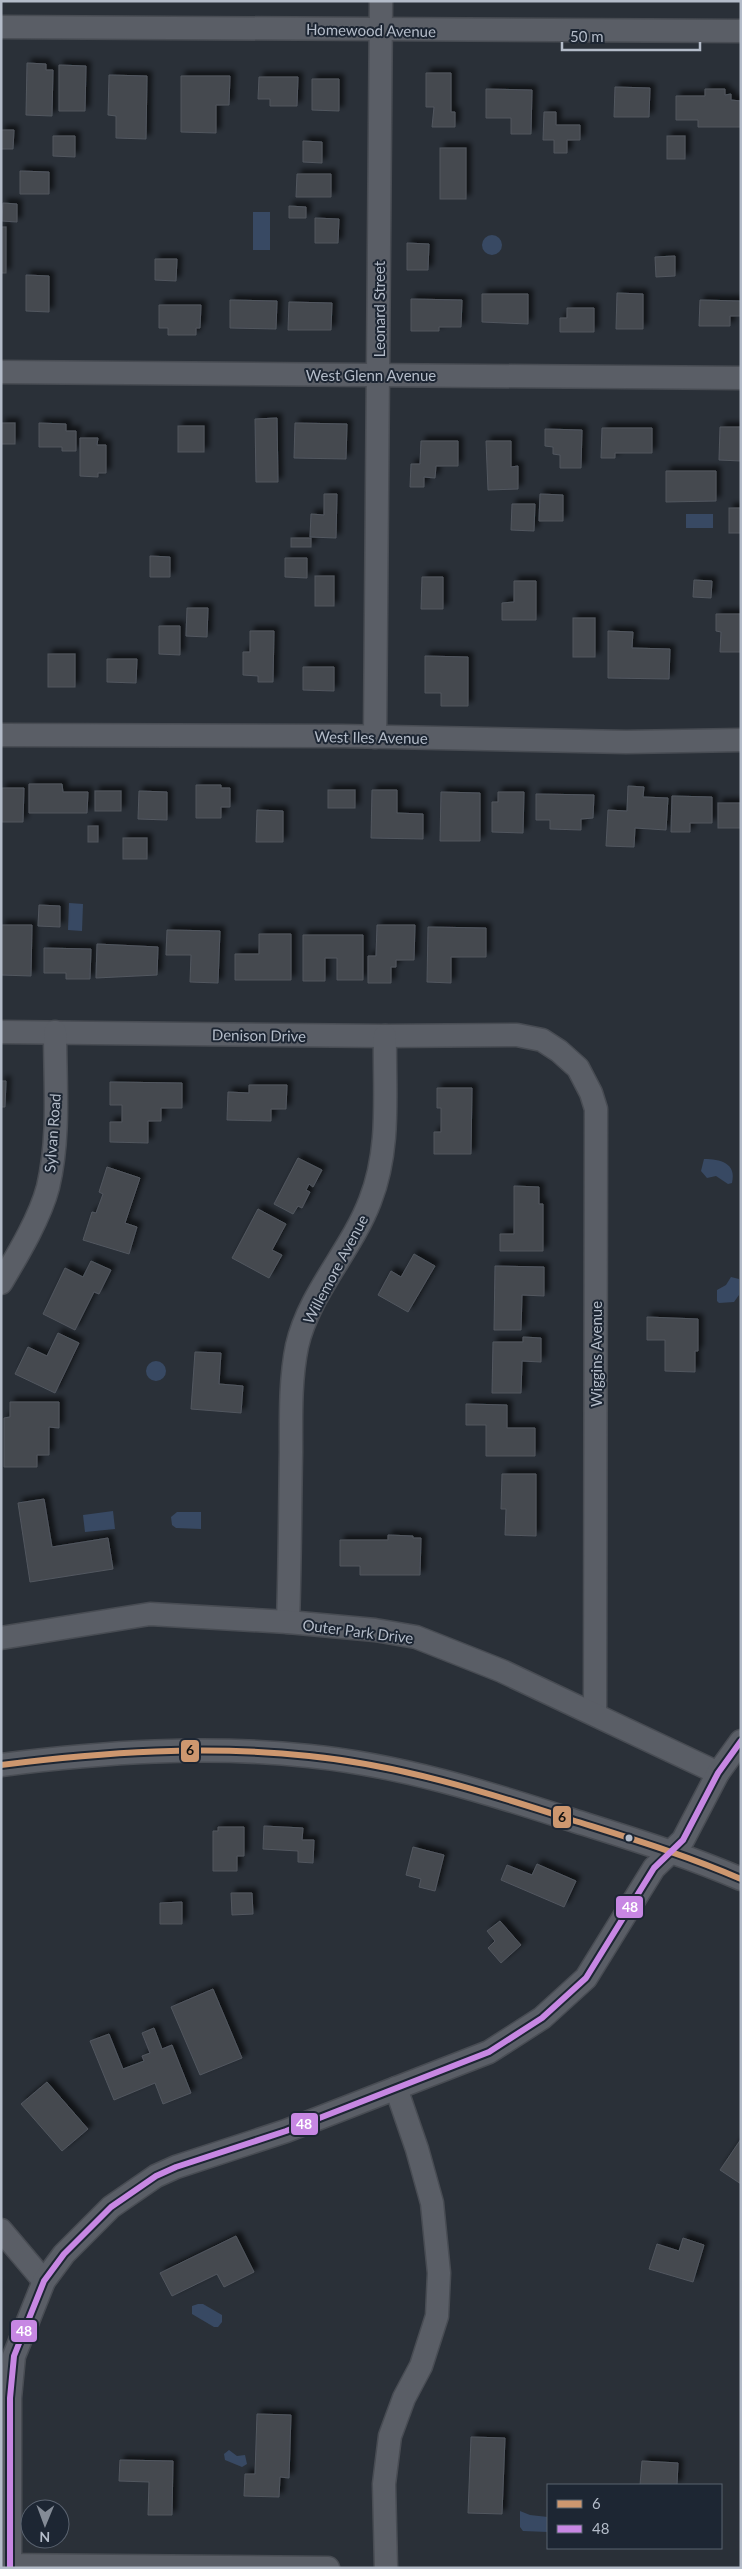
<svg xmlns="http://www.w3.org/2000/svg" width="742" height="2569" font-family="Lato,sans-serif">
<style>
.water{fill:#384963}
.building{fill:#444950;stroke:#52575f;filter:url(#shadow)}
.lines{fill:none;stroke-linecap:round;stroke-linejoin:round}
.minor-casing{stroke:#484c53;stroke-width:25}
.minor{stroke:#5a5e66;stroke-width:22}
.bus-1-casing{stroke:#1d2633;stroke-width:10}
.bus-2-casing{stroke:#1d2633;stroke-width:10}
.bus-1{stroke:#cd976f;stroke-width:6}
.bus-2{stroke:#c787e3;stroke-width:6}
.bus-dot{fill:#b4bcc9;stroke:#1d2633;stroke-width:2}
.labels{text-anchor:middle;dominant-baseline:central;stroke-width:4;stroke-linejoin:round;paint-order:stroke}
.street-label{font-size:15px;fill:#b4bcc9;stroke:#1d2633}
.line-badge{stroke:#1d2633;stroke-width:2}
.badge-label{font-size:14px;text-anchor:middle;font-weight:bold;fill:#fff}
.pale-badge-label{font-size:14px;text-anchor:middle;font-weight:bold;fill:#111}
</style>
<defs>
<filter id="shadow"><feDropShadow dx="4.5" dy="-4.5" stdDeviation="2.5" flood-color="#0009"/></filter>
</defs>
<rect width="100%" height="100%" fill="#2a3038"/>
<!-- water -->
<g class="water">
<rect x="253" y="212" width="17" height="38"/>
<circle cx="492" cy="245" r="10"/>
<rect x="686" y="514" width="27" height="14"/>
<polygon points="69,903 83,904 82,931 68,930"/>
<path d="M704 1159C720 1159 737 1163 732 1183L728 1184 716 1176 707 1178 701 1171Z"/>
<polygon points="731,1277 739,1279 739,1295 734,1302 719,1303 717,1301 717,1290 726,1285"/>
<circle cx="156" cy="1371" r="10"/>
<polygon points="113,1511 115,1529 85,1532 83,1515"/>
<polygon points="177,1512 201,1512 201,1529 176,1528 172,1525 171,1517"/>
<polygon points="198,2304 203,2304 222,2315 222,2322 218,2327 214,2327 192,2314 192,2306"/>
<polygon points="229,2450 237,2456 245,2455 247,2464 242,2467 225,2460 224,2454"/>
<polygon points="520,2511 530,2515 548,2517 548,2532 523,2531 520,2527"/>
</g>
<!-- building -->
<g class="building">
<polygon points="27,63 46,64 46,70 53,70 52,116 26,115"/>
<polygon points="59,65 86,66 85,111 59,111"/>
<polygon points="426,73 451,73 451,112 455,112 455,127 432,127 434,107 426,107"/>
<polygon points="109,75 147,76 146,139 116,138 116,116 108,115"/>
<polygon points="181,76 230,76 229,105 216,105 216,133 181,132"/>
<polygon points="259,77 298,77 297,106 270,106 270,99 258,99"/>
<polygon points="312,79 339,79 339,111 312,110"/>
<polygon points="615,87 650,88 649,117 614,117"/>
<polygon points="486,89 532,90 531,134 511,134 511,118 486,118"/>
<polygon points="705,89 725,89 725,95 731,94 731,100 741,101 741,127 698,127 698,120 676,120 676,96 705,96"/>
<polygon points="544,112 556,112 556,125 580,125 580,140 567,140 567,153 554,153 554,140 543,140"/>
<polygon points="1,130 14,130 13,149 1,149"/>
<polygon points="53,136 75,136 75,157 53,156"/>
<rect x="667" y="136" width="18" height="23"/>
<polygon points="303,141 322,142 322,163 303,162"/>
<rect x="440" y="148" width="26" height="51"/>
<polygon points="20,171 49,172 49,194 20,194"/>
<polygon points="297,174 331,174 331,197 296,197"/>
<polygon points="3,203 17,204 17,222 2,221"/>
<polygon points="289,206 306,207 306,218 289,218"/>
<polygon points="315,218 339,219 338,243 315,243"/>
<rect x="1" y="227" width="5" height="46"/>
<polygon points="407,243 429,244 428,270 407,270"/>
<polygon points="675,256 675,276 656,277 655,257"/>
<polygon points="155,259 177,259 176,281 155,280"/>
<polygon points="26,275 49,276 49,312 26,311"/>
<polygon points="617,293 643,294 643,329 616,329"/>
<polygon points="482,294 528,294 528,324 482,322"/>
<polygon points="411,299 462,300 461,327 439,327 439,331 411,331"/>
<polygon points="230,300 277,301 276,329 230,328"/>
<polygon points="700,300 741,301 741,316 730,316 730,326 699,326"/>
<polygon points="289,302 332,303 331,330 288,330"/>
<polygon points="159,305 201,305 200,328 196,328 196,335 168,335 168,328 159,328"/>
<polygon points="567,308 594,308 594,332 560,332 560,318 567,318"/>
<polygon points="277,418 278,482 256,482 255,419"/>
<rect x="1" y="423" width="14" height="21"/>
<polygon points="39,423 66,424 66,431 76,431 76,451 62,451 62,447 39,447"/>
<polygon points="295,423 347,424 346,459 294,458"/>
<rect x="178" y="426" width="26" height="26"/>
<polygon points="720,427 741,427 741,461 719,460"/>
<polygon points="602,428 652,428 652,453 615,453 615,458 601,458"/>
<polygon points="545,429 582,430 581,468 560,468 560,455 553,454 553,447 545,446"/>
<polygon points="80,438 98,438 97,445 106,445 106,473 98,473 98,477 80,476"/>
<polygon points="421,441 458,441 458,466 436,466 435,478 424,477 424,487 410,487 411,464 420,464"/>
<polygon points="486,441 511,441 511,467 518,466 518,489 488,490"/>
<polygon points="666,471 716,471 716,501 666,502"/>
<polygon points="324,494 337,494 336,538 310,537 311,514 324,515"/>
<polygon points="540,494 563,495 563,521 539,521"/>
<polygon points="512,504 535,504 534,531 511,530"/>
<rect x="729" y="508" width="12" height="25"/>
<rect x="291" y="538" width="20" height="9"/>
<polygon points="150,556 170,557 170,577 150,577"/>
<polygon points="285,558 307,558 307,578 285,577"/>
<rect x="315" y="576" width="19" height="30"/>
<polygon points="422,577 443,577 443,609 421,609"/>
<polygon points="694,580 712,581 711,598 693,597"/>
<polygon points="514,581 536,581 536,620 502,620 502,603 514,602"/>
<polygon points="187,608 208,608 207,637 186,636"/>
<polygon points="716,614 741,614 741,652 720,652 721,632 716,631"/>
<rect x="573" y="618" width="22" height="39"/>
<polygon points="159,626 180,626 180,655 159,654"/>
<polygon points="250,631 274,631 273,682 258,682 258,676 243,675 243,652 250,652"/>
<polygon points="608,631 633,632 632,648 670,649 669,679 608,678"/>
<rect x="48" y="654" width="27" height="33"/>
<polygon points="425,656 468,657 468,706 441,706 441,693 425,693"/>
<polygon points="107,659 137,659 136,683 107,682"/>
<polygon points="303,667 334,667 334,691 303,690"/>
<polygon points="29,784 62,784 63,792 88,792 87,813 29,813"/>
<polygon points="196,785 221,785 221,788 230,788 230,807 221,807 221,818 196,818"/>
<polygon points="628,786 644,787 643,797 668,798 666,830 635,828 634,847 606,846 608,810 627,811"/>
<polygon points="2,788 24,788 23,822 2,822"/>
<rect x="328" y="790" width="27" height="18"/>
<polygon points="372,790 397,790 397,813 423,814 423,839 371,838"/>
<rect x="95" y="791" width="26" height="20"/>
<polygon points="139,791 167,792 167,820 138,819"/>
<polygon points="441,792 480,793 480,841 440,841"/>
<polygon points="498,792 524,792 523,833 492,832 492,802 498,802"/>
<polygon points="536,794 594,795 593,818 581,819 581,830 550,829 550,820 536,820"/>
<polygon points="672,796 712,797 712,823 690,823 690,832 671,832"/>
<rect x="718" y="803" width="23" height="25"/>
<polygon points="257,810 283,811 283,842 256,842"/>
<rect x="88" y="826" width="10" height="16"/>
<rect x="123" y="838" width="24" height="21"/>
<polygon points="39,905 60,906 60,927 38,926"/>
<polygon points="1,925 32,925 31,976 1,975"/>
<polygon points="377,925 415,925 414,960 396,960 396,967 391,967 391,983 368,983 368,956 376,956"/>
<polygon points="428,927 486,928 486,957 451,957 451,983 427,982"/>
<polygon points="167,930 220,931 218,983 190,982 191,955 166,955"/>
<polygon points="259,934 291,934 291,980 235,980 235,954 259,954"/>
<polygon points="303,935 363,935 363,980 337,980 337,958 325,958 325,981 303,981"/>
<polygon points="97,944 158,947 157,975 96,978"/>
<polygon points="44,948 91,949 90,979 66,979 66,973 44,973"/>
<polygon points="1,1081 6,1081 5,1107 1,1107"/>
<polygon points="110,1082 182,1083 182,1108 161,1108 161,1121 148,1121 148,1143 110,1142 110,1122 122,1122 122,1105 110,1105"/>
<polygon points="249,1085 287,1085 286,1109 271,1109 271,1121 227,1120 228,1092 249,1093"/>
<polygon points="437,1088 472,1088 471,1154 434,1154 434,1132 441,1132 441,1108 437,1108"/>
<polygon points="298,1158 322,1170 313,1187 309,1184 306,1190 310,1192 302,1208 298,1206 293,1214 274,1204"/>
<polygon points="107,1167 140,1178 125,1223 137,1227 129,1254 83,1240 92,1212 96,1213 103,1194 99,1192"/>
<polygon points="514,1186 539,1187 539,1204 543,1204 543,1251 500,1251 500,1234 514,1234"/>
<polygon points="258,1209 286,1224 272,1250 282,1255 269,1278 232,1258"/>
<polygon points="414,1254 435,1266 408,1312 378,1295 391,1271 401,1277"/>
<polygon points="91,1261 111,1270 99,1294 94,1292 75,1330 43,1314 65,1268 83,1277"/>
<polygon points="495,1266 544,1267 544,1296 522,1295 521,1330 494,1330"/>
<polygon points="647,1317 698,1319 698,1351 695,1351 695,1372 665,1371 665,1340 647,1340"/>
<polygon points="58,1333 79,1343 55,1393 15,1374 28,1347 47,1356"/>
<polygon points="523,1337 541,1338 541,1362 522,1361 521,1393 492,1393 493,1342 523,1342"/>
<polygon points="195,1352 221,1353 219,1384 243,1386 241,1413 191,1409"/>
<polygon points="10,1402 59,1402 59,1428 49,1427 49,1455 37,1455 37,1467 4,1467 4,1418 10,1417"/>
<polygon points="466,1404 507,1405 507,1428 535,1428 535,1456 486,1456 486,1425 466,1425"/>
<polygon points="502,1474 536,1474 536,1536 505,1535 506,1509 501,1509"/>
<polygon points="44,1499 52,1547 108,1538 113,1569 30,1582 18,1503"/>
<polygon points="388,1535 413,1536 413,1538 421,1538 420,1575 360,1575 360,1566 340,1566 340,1540 388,1540"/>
<polygon points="264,1826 303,1828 302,1840 314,1840 313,1863 298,1862 298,1851 263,1849"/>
<polygon points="218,1827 244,1827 244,1856 237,1856 237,1871 213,1871 213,1831 218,1831"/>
<polygon points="413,1847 444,1855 435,1891 419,1887 421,1879 406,1875"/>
<polygon points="537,1864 576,1881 564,1907 501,1880 507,1865 532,1875"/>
<polygon points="231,1893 252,1893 253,1914 232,1915"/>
<polygon points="182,1902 182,1924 160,1924 160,1903"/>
<polygon points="500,1921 521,1945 501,1963 488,1948 495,1941 487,1931"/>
<polygon points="213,1989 242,2058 200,2075 171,2007"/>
<polygon points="154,2028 162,2049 172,2045 191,2093 163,2104 155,2083 114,2100 90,2041 109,2034 123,2069 144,2061 142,2056 150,2053 142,2033"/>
<polygon points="47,2082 88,2129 62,2151 21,2104"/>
<polygon points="741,2139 741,2184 720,2170"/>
<polygon points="236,2236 254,2272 224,2287 217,2274 172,2296 160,2273"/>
<polygon points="683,2238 704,2245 693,2282 649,2269 657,2244 679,2251"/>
<polygon points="257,2414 291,2415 289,2478 280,2477 279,2497 244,2496 245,2474 255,2474"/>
<polygon points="471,2437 505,2438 502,2514 468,2513"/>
<polygon points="120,2460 173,2461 172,2515 148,2515 149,2482 119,2481"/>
<polygon points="642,2461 678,2463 677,2485 640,2485"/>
</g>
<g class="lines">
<!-- minor casing -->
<g class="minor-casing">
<g id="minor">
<polyline points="1,27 741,31"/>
<polyline points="1,372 741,378"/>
<polyline points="1,735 342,736 626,742 741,740"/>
<polyline points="375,737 381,1"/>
<polyline points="1,1032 385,1036 517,1035 542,1040 559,1051 578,1068 591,1093 596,1109 595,1714"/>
<path d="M1 1283C17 1256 40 1218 48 1187 60 1137 55 1083 55 1032"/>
<path d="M288 1622C290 1565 290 1508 291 1452 291 1417 290 1380 297 1346 309 1293 351 1251 370 1201 391 1148 384 1092 385 1036"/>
<polyline points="1,1638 150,1614 288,1622 375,1630 416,1637 502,1671 718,1773"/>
<path d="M1 1765C103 1752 207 1745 309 1756 399 1765 486 1792 572 1820 629 1838 686 1855 741 1879"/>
<polyline points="1,2230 44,2281"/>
<polyline points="1,2565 328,2568"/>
<polyline points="10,2568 10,2398 14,2356 44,2281 64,2254 111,2207 156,2176 176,2167 286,2131 489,2052 542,2018 586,1978 654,1868 683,1840 718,1773 741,1741"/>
<polyline points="386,2568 384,2484 390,2436 404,2398 421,2366 437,2316 439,2273 432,2203 417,2149 396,2088"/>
</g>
</g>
<!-- minor -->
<use href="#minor" class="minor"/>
<!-- bus-1 casing -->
<g class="bus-1-casing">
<path id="bus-1" d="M1 1765C103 1752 207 1745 309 1756 399 1765 486 1792 572 1820 629 1838 686 1855 741 1879"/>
</g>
<!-- bus-2 casing -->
<g class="bus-2-casing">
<polyline id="bus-2" points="10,2568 10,2398 14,2356 44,2281 64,2254 111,2207 156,2176 176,2167 286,2131 489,2052 542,2018 586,1978 654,1868 683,1840 718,1773 741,1741"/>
</g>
<!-- bus-1 -->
<use href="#bus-1" class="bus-1"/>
<!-- bus-2 -->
<use href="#bus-2" class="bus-2"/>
</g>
<!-- markers -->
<circle class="bus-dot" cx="629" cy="1838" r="4.5"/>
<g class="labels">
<!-- street labels -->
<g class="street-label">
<text transform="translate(371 30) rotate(1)">Homewood Avenue</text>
<text transform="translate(379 309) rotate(-90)">Leonard Street</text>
<text x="371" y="375">West Glenn Avenue</text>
<text transform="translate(371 737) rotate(1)">West Iles Avenue</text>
<text transform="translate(259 1035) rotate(1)">Denison Drive</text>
<text transform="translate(52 1133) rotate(-86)">Sylvan Road</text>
<text transform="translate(335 1269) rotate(-62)">Willemore Avenue</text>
<text transform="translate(596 1354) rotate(-90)">Wiggins Avenue</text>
<text transform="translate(358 1631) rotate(7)">Outer Park Drive</text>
</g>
</g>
<g class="line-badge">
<rect x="180" y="1739" width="20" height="24" rx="5" fill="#cd976f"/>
<rect x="552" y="1805" width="20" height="24" rx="5" fill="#cd976f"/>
<rect x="615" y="1895" width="29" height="24" rx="5" fill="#c787e3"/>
<rect x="290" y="2112" width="29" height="24" rx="5" fill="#c787e3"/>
<rect x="10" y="2319" width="28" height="24" rx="5" fill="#c787e3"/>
</g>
<g class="badge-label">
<text x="630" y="1912">48</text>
<text x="304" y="2129">48</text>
<text x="24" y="2336">48</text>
</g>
<g class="pale-badge-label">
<text x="190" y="1755">6</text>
<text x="562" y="1822">6</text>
</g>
<!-- border -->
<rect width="742" height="2569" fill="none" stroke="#b4bcc9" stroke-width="5"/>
<!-- legend -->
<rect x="547" y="2484" width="175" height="65" fill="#1d2633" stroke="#59626f"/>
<rect x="557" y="2500" width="25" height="8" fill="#cd976f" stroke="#59626f"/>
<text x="592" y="2509" font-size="15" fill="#b4bcc9">6</text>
<rect x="557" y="2525" width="25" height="8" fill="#c787e3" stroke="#59626f"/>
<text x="592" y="2534" font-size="15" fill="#b4bcc9">48</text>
<!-- north arrow -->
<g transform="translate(45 2524) rotate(181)"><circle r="24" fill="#1d2633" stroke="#59626f"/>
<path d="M0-4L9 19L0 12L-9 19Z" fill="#848b96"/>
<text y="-8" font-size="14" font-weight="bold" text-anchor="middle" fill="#b4bcc9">N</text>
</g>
<!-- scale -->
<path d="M562 42v8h138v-8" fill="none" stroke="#b4bcc9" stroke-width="2.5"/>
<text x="570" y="42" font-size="15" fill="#b4bcc9" stroke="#1d2633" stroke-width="4" paint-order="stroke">50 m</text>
</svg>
